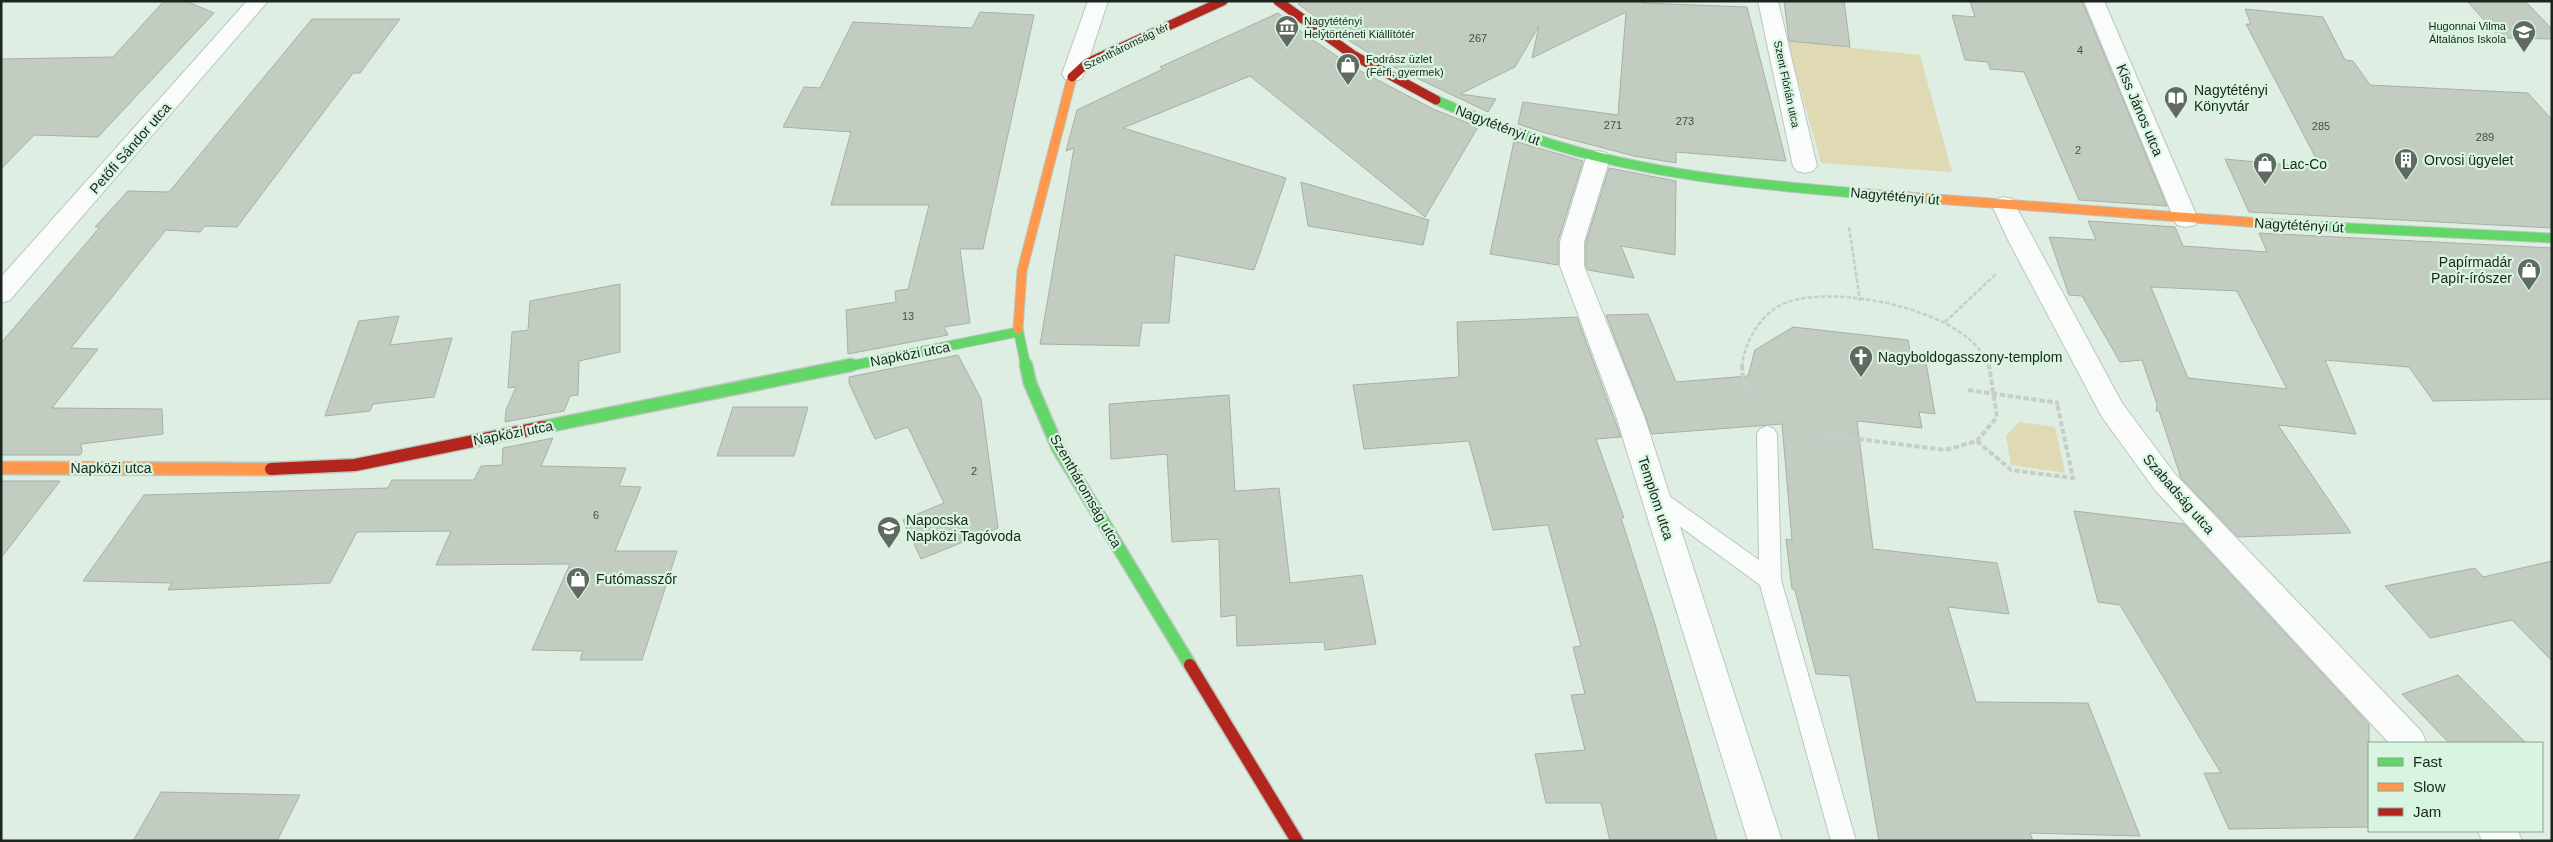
<svg xmlns="http://www.w3.org/2000/svg" width="2553" height="842" font-family="Helvetica,sans-serif">
<style>
.green{fill:#e0dab4}
.building{fill:#c2ccc1;stroke:#a8b0a6;fill-rule:evenodd}
.lines{fill:none;stroke-linecap:round;stroke-linejoin:round}
.lane-casing{stroke:#bac6be;stroke-width:2}
.street-casing{stroke:#bac6be;stroke-width:2}
.fast-far1-casing{stroke:#bac6be;stroke-width:11}
.fast-casing{stroke:#bac6be;stroke-width:15}
.slow-far1-casing{stroke:#bac6be;stroke-width:11}
.slow-casing{stroke:#bac6be;stroke-width:15}
.jam-far1-casing{stroke:#bac6be;stroke-width:11}
.jam-casing{stroke:#bac6be;stroke-width:15}
.path-far1{stroke:#c8cdc9;stroke-width:2.5;stroke-dasharray:4.5 2;stroke-linecap:butt}
.path{stroke:#c8cdc9;stroke-width:4;stroke-dasharray:5.5 2.5;stroke-linecap:butt}
.lane{fill:#fafcfb;fill-rule:evenodd}
.street{fill:#fafcfb;fill-rule:evenodd}
.fast-far1{stroke:#63d668;stroke-width:9}
.fast{stroke:#63d668;stroke-width:12}
.slow-far1{stroke:#ff974d;stroke-width:9}
.slow{stroke:#ff974d;stroke-width:12}
.jam-far1{stroke:#b3261e;stroke-width:9}
.jam{stroke:#b3261e;stroke-width:12}
.labels{text-anchor:middle;dominant-baseline:central;stroke-width:4.5;stroke-linejoin:round;paint-order:stroke}
.far-poi-label{font-size:11px;fill:#1a251d;stroke:#d7f5e0;text-anchor:start}
.number-label{font-size:11px;fill:#444f46}
.far-street-label{font-size:11px;fill:#1a251d;stroke:#d7f5e0}
.poi-label{font-size:14px;fill:#1a251d;stroke:#d7f5e0;text-anchor:start}
.street-label{font-size:14px;fill:#1a251d;stroke:#d7f5e0}
</style>
<rect width="100%" height="100%" fill="#deeee3"/>
<!-- green -->
<g class="green">
<polygon points="1787,41 1920,55 1952,172 1821,163"/>
<polygon points="2019,422 2055,427 2065,473 2011,465 2006,436"/>
</g>
<!-- building -->
<g class="building">
<polygon points="164,1 186,1 214,13 98,137 34,135 1,169 1,59 113,57"/>
<polygon points="1303,1 1647,1 1643,3 1747,7 1786,161 1676,152 1676,163 1634,156 1542,132 1518,124 1523,102 1618,115 1626,12 1532,58 1539,26 1515,67 1460,94 1496,99 1488,112 1383,62 1342,36 1298,4"/>
<polygon points="1784,1 1844,1 1850,47 1789,41"/>
<polygon points="1970,1 2082,1 2167,206 2079,200 2024,72 1990,69 1988,62 1965,60 1952,15 1975,17"/>
<polygon points="2467,1 2525,1 2552,29 2552,39 2500,38"/>
<polygon points="2245,9 2323,17 2345,60 2353,61 2370,85 2528,93 2552,120 2552,228 2249,212 2225,159 2321,168 2246,24 2251,24"/>
<polygon points="980,12 1034,15 983,249 960,249 970,323 944,327 948,335 848,354 846,310 896,302 895,291 908,289 929,205 831,205 851,132 783,127 804,87 820,88 853,22 972,28"/>
<polygon points="1278,13 1307,36 1353,67 1433,109 1478,127 1425,217 1250,76 1123,128 1286,178 1254,270 1175,255 1169,323 1142,323 1139,346 1040,344 1074,148 1066,151 1077,110 1163,69 1160,67"/>
<polygon points="312,19 400,19 360,73 353,73 237,227 205,226 200,232 166,230 71,348 98,349 52,408 162,409 163,434 81,444 82,452 80,455 1,455 1,343 100,227 95,227 128,191 169,192"/>
<polygon points="1514,141 1583,161 1558,241 1558,265 1490,254"/>
<polygon points="1609,168 1676,181 1675,255 1621,246 1634,278 1588,270 1586,266 1586,242"/>
<polygon points="1301,182 1429,220 1423,245 1308,226"/>
<path d="M2088 221 2175 227 2183 246 2267 252 2259 233 2552 248V399L2433 401 2409 367 2325 360 2356 434 2278 425 2351 533 2238 537 2181 478 2159 411H2156L2157 404 2142 360 2120 362 2082 296 2069 295 2049 237 2096 240ZM2151 287 2237 291 2287 389 2188 378Z"/>
<polygon points="620,284 620,352 579,361 578,395 570,396 564,411 505,422 506,410 516,387 508,388 512,332 528,330 530,301"/>
<polygon points="1648,314 1676,382 1748,376 1755,350 1793,327 1908,340 1911,355 1925,357 1935,414 1919,412 1922,428 1857,421 1873,549 1997,563 2009,614 1948,607 1976,702 2088,703 2140,836 2030,833 2033,841 1879,841 1850,676 1816,674 1795,590 1792,589 1786,539 1792,540 1782,424 1652,434 1606,315"/>
<polygon points="399,316 390,345 452,338 434,397 373,404 370,411 325,416 359,321"/>
<polygon points="1577,317 1621,437 1596,439 1624,518 1621,518 1654,621 1717,841 1610,841 1601,803 1546,803 1535,754 1585,750 1571,695 1585,694 1573,647 1581,646 1548,525 1493,530 1469,441 1364,449 1353,385 1459,377 1457,322"/>
<polygon points="958,355 981,399 998,528 921,559 903,520 944,503 908,427 875,439 849,383 849,377"/>
<polygon points="1229,395 1235,491 1279,488 1290,583 1362,575 1376,644 1325,650 1324,642 1237,646 1236,615 1221,617 1219,539 1172,542 1167,454 1111,459 1109,404"/>
<polygon points="733,407 808,407 794,456 717,456"/>
<polygon points="553,438 541,466 626,468 619,486 641,487 615,551 677,551 642,660 580,660 583,651 532,650 570,564 436,565 451,531 357,532 330,583 168,590 172,583 83,581 144,495 388,488 392,480 474,480 481,466 502,465 503,448"/>
<polygon points="1,481 60,481 1,558"/>
<polygon points="2074,511 2184,524 2369,724 2369,827 2229,829 2204,773 2221,773 2120,605 2098,602"/>
<polygon points="2552,561 2552,661 2512,620 2430,638 2385,586 2475,568 2483,577"/>
<polygon points="2458,675 2526,743 2449,743 2402,694"/>
<polygon points="161,792 300,795 277,841 133,841"/>
</g>
<g class="lines">
<!-- lane casing -->
<g class="lane-casing">
<polygon id="lane" points="1767,426 1774,429 1777,434 1781,580 1856,841 1831,841 1760,585 1648,503 1645,497 1648,491 1655,489 1662,491 1759,560 1757,434 1760,429"/>
</g>
<!-- street casing -->
<g class="street-casing">
<g id="street">
<polygon points="247,1 268,1 10,300 1,303 1,277"/>
<polygon points="1088,1 1108,1 1084,74 1081,79 1073,81 1065,79 1062,74"/>
<polygon points="1758,1 1778,1 1817,166 1813,171 1805,173 1797,171 1793,166"/>
<polygon points="2084,1 2104,1 2198,219 2195,225 2186,227 2177,225 2174,219"/>
<polygon points="1598,151 1606,153 1610,158 1584,242 1584,266 1644,416 1782,841 1748,841 1616,416 1560,266 1560,242 1586,158 1590,153"/>
<polygon points="2004,197 2012,199 2122,403 2175,474 2422,732 2426,743 2389,743 2155,490 2102,417 2008,240 1992,205 1996,199"/>
<polygon points="2478,831 2518,831 2522,841 2482,841"/>
</g>
</g>
<!-- fast-far1 casing -->
<g class="fast-far1-casing">
<g id="fast-far1">
<path d="M1436 100C1470 115 1503 129 1539 140 1645 175 1757 185 1868 194"/>
<polyline points="2289,225 2552,238"/>
<polyline points="1018,329 1026,367"/>
<polyline points="845,367 1018,332"/>
</g>
</g>
<!-- fast casing -->
<g class="fast-casing">
<g id="fast">
<polyline points="1026,365 1030,383 1058,448 1190,665"/>
<polyline points="543,427 851,365"/>
</g>
</g>
<!-- slow-far1 casing -->
<g class="slow-far1-casing">
<g id="slow-far1">
<polyline points="1868,194 2289,225"/>
<polyline points="1018,329 1022,271 1072,77"/>
</g>
</g>
<!-- slow casing -->
<g class="slow-casing">
<polyline id="slow" points="1,468 271,469"/>
</g>
<!-- jam-far1 casing -->
<g class="jam-far1-casing">
<g id="jam-far1">
<polyline points="1278,1 1353,55 1436,100"/>
<polyline points="1072,77 1087,63 1223,1"/>
</g>
</g>
<!-- jam casing -->
<g class="jam-casing">
<g id="jam">
<polyline points="271,469 355,465 543,427"/>
<polyline points="1190,665 1297,841"/>
</g>
</g>
<!-- path-far1 -->
<g class="path-far1">
<polyline points="1849,227 1860,301"/>
<polyline points="1945,322 1996,274"/>
<path d="M1742 367C1744 342 1761 313 1785 303 1834 283 1972 310 1989 367"/>
</g>
<!-- path -->
<g class="path">
<polyline points="1742,365 1743,380 1754,404"/>
<polyline points="1968,390 2059,403"/>
<polyline points="1803,432 1945,450 1977,441 1997,417 1989,365"/>
<polyline points="1977,441 2011,470 2073,478 2057,403"/>
</g>
<!-- lane -->
<use href="#lane" class="lane"/>
<!-- street -->
<use href="#street" class="street"/>
<!-- fast-far1 -->
<use href="#fast-far1" class="fast-far1"/>
<!-- fast -->
<use href="#fast" class="fast"/>
<!-- slow-far1 -->
<use href="#slow-far1" class="slow-far1"/>
<!-- slow -->
<use href="#slow" class="slow"/>
<!-- jam-far1 -->
<use href="#jam-far1" class="jam-far1"/>
<!-- jam -->
<use href="#jam" class="jam"/>
</g>
<!-- icons -->
<defs>
<g id="museum-pin" transform="scale(1.25)"><path d="M0 17L-7.5 6A9.5 9.5 0 1 1 7.5 6Z" fill="#5f6b62" stroke="#d7f5e0"/><path d="M0-6L6-3V-2H-6V-3ZM-5-1h2V3h-2ZM-1-1h2V3h-2ZM3-1h2V3H3ZM-6 4H6V6H-6Z" fill="#fff"/></g>
<g id="school-pin" transform="scale(1.25)"><path d="M0 17L-7.5 6A9.5 9.5 0 1 1 7.5 6Z" fill="#5f6b62" stroke="#d7f5e0"/><path d="M0-5L7-2L0 1L-7-2ZM-4 1L0 2.5L4 1V4Q0 6-4 4Z" fill="#fff"/></g>
<g id="shop-pin" transform="scale(1.25)"><path d="M0 17L-7.5 6A9.5 9.5 0 1 1 7.5 6Z" fill="#5f6b62" stroke="#d7f5e0"/><path d="M-5-2.5h2.3a2.7 3.5 0 0 1 5.4 0H5L5.5 6h-11ZM-1.5-2.5h3a1.5 2.3 0 0 0-3 0Z" fill="#fff"/></g>
<g id="library-pin" transform="scale(1.25)"><path d="M0 17L-7.5 6A9.5 9.5 0 1 1 7.5 6Z" fill="#5f6b62" stroke="#d7f5e0"/><path d="M-6-4Q-3-5.5-.7-3.5V5Q-3 3-6 4ZM6-4Q3-5.5 .7-3.5V5Q3 3 6 4Z" fill="#fff"/></g>
<g id="building-pin" transform="scale(1.25)"><path d="M0 17L-7.5 6A9.5 9.5 0 1 1 7.5 6Z" fill="#5f6b62" stroke="#d7f5e0"/><path d="M-4-6H4V6H1V3H-1V6H-4ZM-2.5-4.3h1.7v1.8h-1.7ZM.8-4.3h1.7v1.8H.8ZM-2.5-1h1.7V.8h-1.7ZM.8-1h1.7V.8H.8Z" fill="#fff"/></g>
<g id="church-pin" transform="scale(1.25)"><path d="M0 17L-7.5 6A9.5 9.5 0 1 1 7.5 6Z" fill="#5f6b62" stroke="#d7f5e0"/><path d="M-1.2-6h2.4v3.5h3.3v2.4h-3.3V6h-2.4V-.1h-3.3v-2.4h3.3Z" fill="#fff"/></g>
</defs>
<g fill-rule="evenodd">
<use href="#museum-pin" x="1287" y="27"/>
<use href="#school-pin" x="2524" y="32"/>
<use href="#shop-pin" x="1348" y="65"/>
<use href="#library-pin" x="2176" y="98"/>
<use href="#building-pin" x="2406" y="160"/>
<use href="#shop-pin" x="2265" y="164"/>
<use href="#shop-pin" x="2529" y="270"/>
<use href="#church-pin" x="1861" y="357"/>
<use href="#school-pin" x="889" y="528"/>
<use href="#shop-pin" x="578" y="579"/>
</g>
<g class="labels">
<!-- far-poi labels -->
<g class="far-poi-label">
<text x="1304" y="21">Nagytétényi<tspan x="1304" dy="13">Helytörténeti Kiállítótér</tspan></text>
<text x="2506" y="26" text-anchor="end">Hugonnai Vilma<tspan x="2506" dy="13">Általános Iskola</tspan></text>
<text x="1366" y="59">Fodrász üzlet<tspan x="1366" dy="13">(Férfi, gyermek)</tspan></text>
</g>
<!-- number labels -->
<g class="number-label">
<text x="1478" y="38">267</text>
<text x="2080" y="50">4</text>
<text x="1685" y="121">273</text>
<text x="1613" y="125">271</text>
<text x="2321" y="126">285</text>
<text x="2485" y="137">289</text>
<text x="2078" y="150">2</text>
<text x="908" y="316">13</text>
<text x="974" y="471">2</text>
<text x="596" y="515">6</text>
</g>
<!-- far-street labels -->
<g class="far-street-label">
<text transform="translate(1126 46) rotate(-26)">Szentháromság tér</text>
<text transform="translate(1787 84) rotate(78)">Szent Flórián utca</text>
</g>
<!-- poi labels -->
<g class="poi-label">
<text x="2194" y="90">Nagytétényi<tspan x="2194" dy="16">Könyvtár</tspan></text>
<text x="2424" y="160">Orvosi ügyelet</text>
<text x="2282" y="164">Lac-Co</text>
<text x="2512" y="262" text-anchor="end">Papírmadár<tspan x="2512" dy="16">Papír-írószer</tspan></text>
<text x="1878" y="357">Nagyboldogasszony-templom</text>
<text x="906" y="520">Napocska<tspan x="906" dy="16">Napközi Tagóvoda</tspan></text>
<text x="596" y="579">Futómasszőr</text>
</g>
<!-- street labels -->
<g class="street-label">
<text transform="translate(2140 110) rotate(67)">Kiss János utca</text>
<text transform="translate(1498 125) rotate(21)">Nagytétényi út</text>
<text transform="translate(130 148) rotate(-49)">Petőfi Sándor utca</text>
<text transform="translate(1895 196) rotate(5)">Nagytétényi út</text>
<text transform="translate(2299 225) rotate(3)">Nagytétényi út</text>
<text transform="translate(910 354) rotate(-11)">Napközi utca</text>
<text transform="translate(513 433) rotate(-11)">Napközi utca</text>
<text x="111" y="468">Napközi utca</text>
<text transform="translate(1086 491) rotate(60)">Szentháromság utca</text>
<text transform="translate(2179 494) rotate(49)">Szabadság utca</text>
<text transform="translate(1656 498) rotate(72)">Templom utca</text>
</g>
</g>
<!-- border -->
<rect width="2553" height="842" fill="none" stroke="#1a251d" stroke-width="5"/>
<!-- legend -->
<rect x="2368" y="742" width="175" height="90" fill="#d7f5e0" stroke="#8ba292"/>
<rect x="2378" y="758" width="25" height="8" fill="#63d668" stroke="#8ba292"/>
<text x="2413" y="767" font-size="15" fill="#1a251d">Fast</text>
<rect x="2378" y="783" width="25" height="8" fill="#ff974d" stroke="#8ba292"/>
<text x="2413" y="792" font-size="15" fill="#1a251d">Slow</text>
<rect x="2378" y="808" width="25" height="8" fill="#b3261e" stroke="#8ba292"/>
<text x="2413" y="817" font-size="15" fill="#1a251d">Jam</text>
</svg>
